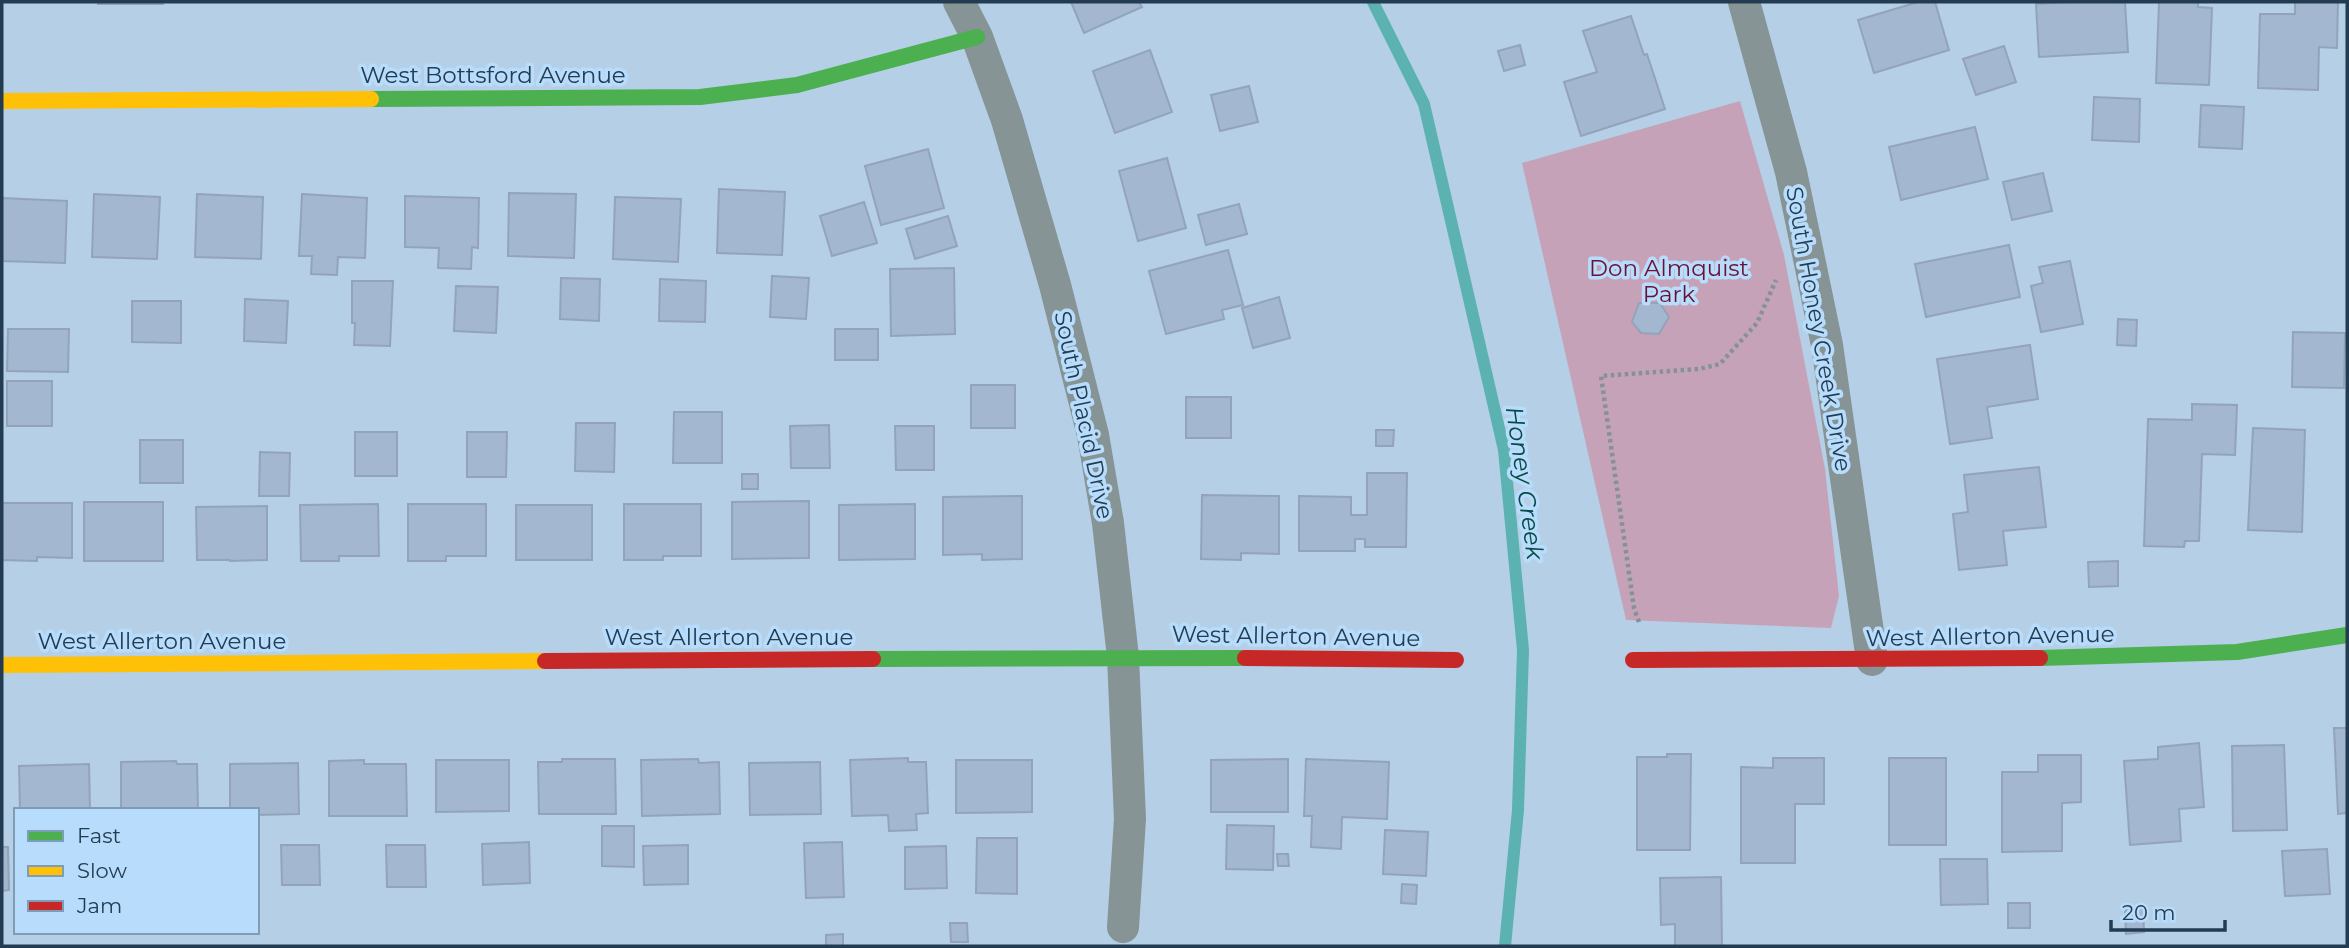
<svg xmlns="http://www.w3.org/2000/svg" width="2349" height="948" font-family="Montserrat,sans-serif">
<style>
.green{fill:#c6a2b8}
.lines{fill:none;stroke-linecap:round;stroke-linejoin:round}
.stream{stroke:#5cb2b0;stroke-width:12}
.building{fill:#a3b7d0;stroke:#93a4ba;stroke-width:2}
.path{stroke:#849295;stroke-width:4.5;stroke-dasharray:3.5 3.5;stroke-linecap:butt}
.street{stroke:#869495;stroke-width:32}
.fast{stroke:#4caf50;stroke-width:16}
.slow{stroke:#ffc107;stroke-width:16}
.jam{stroke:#c62828;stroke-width:16}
.labels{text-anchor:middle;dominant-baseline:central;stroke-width:7;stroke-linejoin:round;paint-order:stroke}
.street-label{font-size:23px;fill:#233c51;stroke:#b8dcfc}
.park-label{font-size:23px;fill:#6a1132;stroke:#b8dcfc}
.water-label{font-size:24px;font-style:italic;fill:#084a44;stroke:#b8dcfc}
</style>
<rect width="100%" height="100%" fill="#b4cfe6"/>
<!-- green -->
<polygon class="green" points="1740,101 1784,255 1825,469 1839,596 1831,628 1626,620 1522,163"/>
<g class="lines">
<!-- stream -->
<polyline class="stream" points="1373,2 1424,104 1504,450 1523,650 1518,810 1505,946"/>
</g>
<!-- building -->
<g class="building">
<rect x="98" y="2" width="65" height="2"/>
<polygon points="1071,2 1139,2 1142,7 1084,33"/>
<polygon points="1918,2 1935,2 1949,50 1874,73 1858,20"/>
<polygon points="2067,2 2125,2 2128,52 2039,57 2036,4"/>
<polygon points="2159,2 2198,2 2198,7 2212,8 2209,85 2156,83"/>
<polygon points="2295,2 2338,2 2337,48 2319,47 2318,90 2258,88 2260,14 2295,14"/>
<polygon points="1631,16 1644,55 1647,54 1665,109 1581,136 1564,82 1597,72 1583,31"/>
<polygon points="1520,45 1525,65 1504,71 1498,51"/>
<polygon points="2004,46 2016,82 1976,95 1963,59"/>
<polygon points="1150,50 1172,112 1115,133 1093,71"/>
<polygon points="1249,86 1258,122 1220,131 1211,95"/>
<polygon points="2094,97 2140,99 2139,142 2092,140"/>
<polygon points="2201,105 2244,107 2242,149 2199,147"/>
<polygon points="1975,127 1988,179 1901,200 1889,147"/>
<polygon points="928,149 944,208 881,225 865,166"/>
<polygon points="1167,158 1186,228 1138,241 1119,171"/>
<polygon points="2043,173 2052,211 2012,220 2003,182"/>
<polygon points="719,189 785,192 782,255 717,253"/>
<polygon points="509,193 576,194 574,258 508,256"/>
<polygon points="94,194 160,197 157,259 92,257"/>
<polygon points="197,194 263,197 261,259 195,257"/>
<polygon points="302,194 367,198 365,258 338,257 337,275 311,274 312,256 299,256"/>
<polygon points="405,196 479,198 478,248 472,247 471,269 438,268 439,248 405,247"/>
<polygon points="615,197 681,199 678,262 613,259"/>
<polygon points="2,198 67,201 65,263 2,261"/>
<polygon points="864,202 877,243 832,256 820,216"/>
<polygon points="1239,204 1247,234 1206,245 1198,215"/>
<polygon points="948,216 957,246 915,259 906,229"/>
<polygon points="2009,245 2020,297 1926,317 1915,264"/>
<polygon points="1228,250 1243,305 1222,310 1224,319 1166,334 1149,271"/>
<polygon points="2070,261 2083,324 2041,332 2031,286 2043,283 2039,267"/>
<polygon points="954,268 955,334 891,336 890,269"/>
<polygon points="772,276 809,278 806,319 770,317"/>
<polygon points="561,278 600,279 599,321 560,319"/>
<polygon points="660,279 706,281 705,322 659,321"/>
<polygon points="352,281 393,281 390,346 354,345 355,323 352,323"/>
<polygon points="456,286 498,287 496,333 454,331"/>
<polygon points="1279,297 1290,338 1253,348 1242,308"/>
<polygon points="245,299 288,301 286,343 244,341"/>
<polygon points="132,301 181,301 181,343 132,342"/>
<polygon points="1639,303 1660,303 1669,317 1659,334 1641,333 1632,322"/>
<polygon points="2118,319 2137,320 2136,346 2117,345"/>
<polygon points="8,329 69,329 68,372 7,371"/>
<rect x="835" y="329" width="43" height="31"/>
<polygon points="2293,332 2345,333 2344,388 2292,387"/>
<polygon points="2030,345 2038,399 1987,407 1992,438 1950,444 1937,359"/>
<rect x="7" y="381" width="45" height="45"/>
<rect x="971" y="385" width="44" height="43"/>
<rect x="1186" y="397" width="45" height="41"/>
<polygon points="2192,404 2237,405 2235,455 2202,454 2199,541 2185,541 2184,547 2144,546 2148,419 2192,420"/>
<polygon points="674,412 722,412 722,463 673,463"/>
<polygon points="576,423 615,423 614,472 575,471"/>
<polygon points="829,425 830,468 791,468 790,426"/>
<polygon points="895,426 934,426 934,470 896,470"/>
<polygon points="2253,428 2305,430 2302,532 2248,530"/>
<polygon points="1376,430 1394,430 1393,446 1376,446"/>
<rect x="355" y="432" width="42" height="44"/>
<polygon points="467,432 507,432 506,477 467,477"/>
<rect x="140" y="440" width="43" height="43"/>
<polygon points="260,452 290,453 289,496 259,496"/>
<polygon points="2039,467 2046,527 2003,531 2007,565 1959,570 1953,514 1968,512 1964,475"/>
<polygon points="1367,473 1407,473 1406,547 1365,547 1365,539 1355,539 1355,551 1299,551 1299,496 1351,497 1351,515 1367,515"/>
<rect x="742" y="474" width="16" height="15"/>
<polygon points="1202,495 1279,496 1279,554 1241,553 1241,560 1201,559"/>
<polygon points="1022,496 1022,559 982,560 982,554 943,555 943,497"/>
<polygon points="809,501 809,558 732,559 732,502"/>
<rect x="84" y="502" width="79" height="59"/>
<polygon points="2,503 72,503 72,558 37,557 37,561 2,560"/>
<polygon points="378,504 379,556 339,556 339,561 301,561 300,505"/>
<polygon points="408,504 486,504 486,556 446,556 446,561 408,561"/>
<polygon points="624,504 701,504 701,556 663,556 663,560 624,560"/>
<polygon points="915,504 915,559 839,560 839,505"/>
<rect x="516" y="505" width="76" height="55"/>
<polygon points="267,506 267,560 230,561 230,560 197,560 196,507"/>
<polygon points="2118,561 2118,586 2089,587 2088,562"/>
<polygon points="2334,728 2347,728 2347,813 2338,814"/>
<polygon points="2199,743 2204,807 2179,809 2181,841 2130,845 2124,761 2158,759 2158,747"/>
<polygon points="2284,745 2287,830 2233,831 2232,746"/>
<polygon points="1667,754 1691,754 1690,850 1637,850 1637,757 1667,757"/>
<polygon points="2038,755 2081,755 2081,802 2062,803 2062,851 2002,852 2002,772 2038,772"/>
<polygon points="908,758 908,762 926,762 928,813 916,814 917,830 889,831 888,815 852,816 850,760"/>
<polygon points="1773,758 1824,758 1824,804 1795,804 1795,863 1741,863 1741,767 1773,768"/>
<rect x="1889" y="758" width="57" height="87"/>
<polygon points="562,759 615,759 616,814 539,814 538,762 562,762"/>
<polygon points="698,759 699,763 719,762 720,814 642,816 641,760"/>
<polygon points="1288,759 1288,812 1211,812 1211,760"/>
<polygon points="1306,759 1389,762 1387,819 1342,817 1341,849 1311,847 1312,816 1304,816"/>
<polygon points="364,760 364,764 406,764 407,816 329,816 329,761"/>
<polygon points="436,760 509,760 509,811 436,812"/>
<polygon points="956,760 1032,760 1032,812 956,813"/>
<polygon points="176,761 177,764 197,764 198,810 121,810 121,762"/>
<polygon points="820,762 821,814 750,815 749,763"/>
<polygon points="298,763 299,814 257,815 257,810 230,810 230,764"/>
<polygon points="89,764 90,810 20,810 19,766"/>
<polygon points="1227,825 1274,826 1273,870 1226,869"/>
<polygon points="602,826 634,826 634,867 602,866"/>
<polygon points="1385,830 1428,832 1426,876 1383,874"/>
<polygon points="977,838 1017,838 1017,894 976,893"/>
<polygon points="529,842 530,883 483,885 482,844"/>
<polygon points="842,842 844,897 806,898 804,843"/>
<polygon points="281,845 319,845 320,885 282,885"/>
<polygon points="386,845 425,845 426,887 387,887"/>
<polygon points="688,845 688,884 644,885 643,846"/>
<polygon points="946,846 947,888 905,889 905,847"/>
<polygon points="2,847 8,847 9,890 2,891"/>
<polygon points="2327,849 2330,894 2285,896 2282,851"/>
<polygon points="1277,854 1288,854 1289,866 1278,866"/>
<polygon points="1940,859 1987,859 1988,904 1941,905"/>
<polygon points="1721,877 1722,946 1675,946 1675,924 1661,925 1660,878"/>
<polygon points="1402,884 1417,885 1416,904 1401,903"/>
<rect x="2008" y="903" width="22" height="25"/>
<polygon points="2125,908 2143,908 2144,932 2126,934"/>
<polygon points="950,923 967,923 968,942 951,942"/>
<polygon points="843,934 843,946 826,946 826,935"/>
</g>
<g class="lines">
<!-- path -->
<polyline class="path" points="1639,622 1634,608 1601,376 1699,369 1720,364 1757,323 1776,280"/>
<!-- street -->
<g class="street">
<polyline points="959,2 977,37 1007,120 1055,285 1093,435 1108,523 1123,657 1130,819 1123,927"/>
<polyline points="1744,2 1791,172 1827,345 1872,660"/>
</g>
<!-- fast -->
<g class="fast">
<polyline points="371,99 700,97 797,85 977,37"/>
<polyline points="2040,658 2237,652 2347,635"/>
<polyline points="873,659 1245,658"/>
</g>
<!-- slow -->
<g class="slow">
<polyline points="2,101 371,99"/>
<polyline points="2,665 545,661"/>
</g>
<!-- jam -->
<g class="jam">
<polyline points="1245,658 1456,660"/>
<polyline points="1633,660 2040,658"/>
<polyline points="545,661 873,659"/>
</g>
</g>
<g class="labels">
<!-- street labels -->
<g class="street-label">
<text x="493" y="75">West Bottsford Avenue</text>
<text transform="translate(1819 329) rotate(80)">South Honey Creek Drive</text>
<text transform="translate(1084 415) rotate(78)">South Placid Drive</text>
<text transform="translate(1296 636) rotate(1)">West Allerton Avenue</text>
<text transform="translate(1990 636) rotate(-1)">West Allerton Avenue</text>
<text x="729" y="637">West Allerton Avenue</text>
<text x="162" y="641">West Allerton Avenue</text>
</g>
<!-- park labels -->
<g class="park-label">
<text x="1669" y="268">Don Almquist<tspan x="1669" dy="26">Park</tspan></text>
</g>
<!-- water labels -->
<g class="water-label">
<text transform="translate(1525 483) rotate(82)">Honey Creek</text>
</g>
</g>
<!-- border -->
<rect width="2349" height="948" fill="none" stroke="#233c51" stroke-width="7"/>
<!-- legend -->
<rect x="14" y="808" width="245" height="126" fill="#b8dcfc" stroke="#7c9cb8" stroke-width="2"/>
<rect x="28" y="831" width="35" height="10" fill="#4caf50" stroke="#7c9cb8" stroke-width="2"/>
<text x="77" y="843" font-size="21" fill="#233c51">Fast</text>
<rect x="28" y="866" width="35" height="10" fill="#ffc107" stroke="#7c9cb8" stroke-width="2"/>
<text x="77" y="878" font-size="21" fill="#233c51">Slow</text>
<rect x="28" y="901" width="35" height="10" fill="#c62828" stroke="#7c9cb8" stroke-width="2"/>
<text x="77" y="913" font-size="21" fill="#233c51">Jam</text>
<!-- scale -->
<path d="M2111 920v10h114v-10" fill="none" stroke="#233c51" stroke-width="3.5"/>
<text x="2122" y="920" font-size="21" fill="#233c51" stroke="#b8dcfc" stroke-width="5" paint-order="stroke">20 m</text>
</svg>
